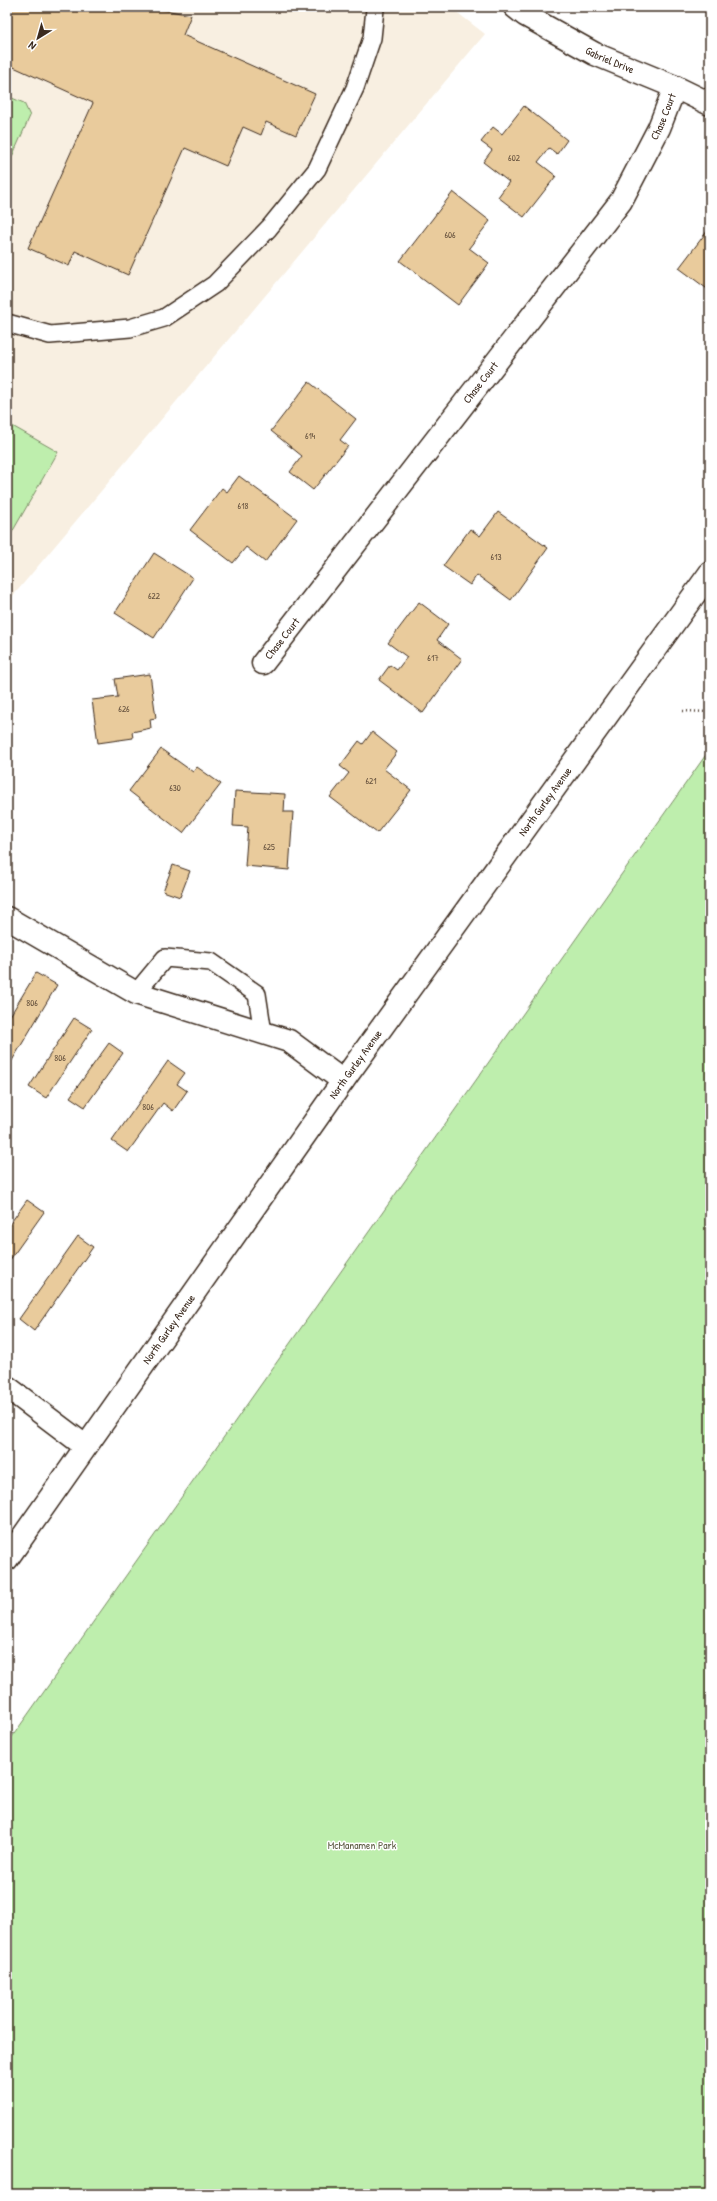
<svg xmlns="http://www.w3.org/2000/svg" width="717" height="2201" font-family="'Patrick Hand',sans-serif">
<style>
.built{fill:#f8efe1}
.green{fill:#beeead;stroke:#7c8c66}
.building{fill:#e9cb9c;stroke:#3b2a1e}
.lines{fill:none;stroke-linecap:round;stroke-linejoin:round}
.lane-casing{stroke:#3b2a1e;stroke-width:20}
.street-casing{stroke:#3b2a1e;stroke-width:25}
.secondary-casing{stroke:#3b2a1e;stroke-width:25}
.path{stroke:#3b2a1e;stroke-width:2.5;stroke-dasharray:1 3;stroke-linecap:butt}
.lane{stroke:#fff;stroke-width:17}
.street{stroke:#fff;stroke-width:22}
.secondary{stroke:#fff;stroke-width:22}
.labels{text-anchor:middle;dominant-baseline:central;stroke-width:3;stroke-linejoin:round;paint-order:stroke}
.number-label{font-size:9px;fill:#66523e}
.street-label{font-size:11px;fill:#3b2a1e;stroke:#fff}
.park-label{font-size:11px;fill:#5c5b42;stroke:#fff}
</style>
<rect width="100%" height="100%" fill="#fff"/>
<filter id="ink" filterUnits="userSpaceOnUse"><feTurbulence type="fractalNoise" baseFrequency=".025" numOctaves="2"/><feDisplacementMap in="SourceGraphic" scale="8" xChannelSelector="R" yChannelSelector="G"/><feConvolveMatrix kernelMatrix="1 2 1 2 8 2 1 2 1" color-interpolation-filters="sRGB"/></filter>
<g filter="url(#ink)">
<!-- built -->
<polygon class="built" points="7,7 450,7 485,34 7,603"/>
<!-- green -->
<g class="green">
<polygon points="7,96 24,103 30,116 7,168"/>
<polygon points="7,423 58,452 7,541"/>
<polygon points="710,749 710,2194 7,2194 7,1744"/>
</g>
<!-- building -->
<g class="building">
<polygon points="7,7 149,7 191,15 183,35 315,94 296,135 266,122 261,135 243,127 226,166 185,148 128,275 75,251 69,266 28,248 93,103 7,64"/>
<polygon points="524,106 567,140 557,154 549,148 538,162 556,176 524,217 498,197 509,182 483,162 492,150 481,142 493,127 502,134"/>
<polygon points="453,192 490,221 469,248 489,263 458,305 400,261"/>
<polygon points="708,230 710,232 710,291 679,268"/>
<polygon points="309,382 356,419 340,440 348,446 313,490 290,472 302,456 271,431"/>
<polygon points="239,476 297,519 265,562 246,547 233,563 190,530 222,488 227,492"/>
<polygon points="498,512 548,548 511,600 477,575 470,585 443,566 470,529 480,536"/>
<polygon points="154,553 193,578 154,638 115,613"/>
<polygon points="419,602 448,624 437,640 462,659 423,713 379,680 390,665 397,670 407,657 388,643"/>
<polygon points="150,674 156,718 150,719 151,728 132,732 133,738 98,743 92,700 118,697 115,679"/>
<polygon points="372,732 397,752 384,769 411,790 377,833 330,797 349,773 340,766 359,741 363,744"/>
<polygon points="161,749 193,772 197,767 221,784 183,833 129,791"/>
<polygon points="235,791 285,794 284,812 293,812 289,870 245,866 248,827 233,826"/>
<polygon points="173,865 190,871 180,897 163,891"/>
<polygon points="36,973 57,985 7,1069 7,1021"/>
<polygon points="74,1018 92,1029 46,1098 29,1087"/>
<polygon points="109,1043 123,1053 85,1107 70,1097"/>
<polygon points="168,1061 185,1073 177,1084 187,1091 173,1111 163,1103 128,1152 112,1141"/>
<polygon points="27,1200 44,1212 7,1264 7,1228"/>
<polygon points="78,1236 93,1247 34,1331 19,1319"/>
</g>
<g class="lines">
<!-- lane casing -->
<g class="lane-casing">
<g id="lane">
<polyline points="7,323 50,335 130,328 164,318 215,284 269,228 317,169 355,88 372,38 375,9"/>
<polyline points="136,993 165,958 211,962 257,994 263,1033"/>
</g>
</g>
<!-- street casing -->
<g class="street-casing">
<g id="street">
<path id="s1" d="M515 7 525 15 595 54 675 87 710 104"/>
<path id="s2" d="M263 663 621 201 659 128 675 87"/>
<polyline points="7,918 136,993 289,1041 343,1081"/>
<polyline points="7,1387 85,1446"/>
</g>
</g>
<!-- secondary casing -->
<g class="secondary-casing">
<g id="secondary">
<path id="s3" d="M7 1559 343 1081 710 573"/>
</g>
</g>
<!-- path -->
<polyline class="path" points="683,711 710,712"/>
<!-- lane -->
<use href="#lane" class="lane"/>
<!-- street -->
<use href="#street" class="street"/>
<!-- secondary -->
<use href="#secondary" class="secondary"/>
</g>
</g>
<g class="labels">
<!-- number labels -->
<g class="number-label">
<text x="514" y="158">602</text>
<text x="450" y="235">606</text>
<text x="310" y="436">614</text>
<text x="243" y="506">618</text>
<text x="496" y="557">613</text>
<text x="154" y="596">622</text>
<text x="433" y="658">617</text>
<text x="124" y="709">626</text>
<text x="371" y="781">621</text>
<text x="175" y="788">630</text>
<text x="269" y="847">625</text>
<text x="32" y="1003">806</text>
<text x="60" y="1058">806</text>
<text x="148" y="1107">806</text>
</g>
<!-- street labels -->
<g class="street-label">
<text stroke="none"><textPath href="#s1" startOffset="109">Gabriel Drive</textPath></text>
<text stroke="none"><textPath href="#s2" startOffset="679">Chase Court</textPath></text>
<text stroke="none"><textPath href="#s2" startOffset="355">Chase Court</textPath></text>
<text stroke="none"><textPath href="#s2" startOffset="31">Chase Court</textPath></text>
<text stroke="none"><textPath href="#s3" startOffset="929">North Gurley Avenue</textPath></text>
<text stroke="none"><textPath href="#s3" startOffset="605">North Gurley Avenue</textPath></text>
<text stroke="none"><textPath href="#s3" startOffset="281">North Gurley Avenue</textPath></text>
</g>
<!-- park labels -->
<g class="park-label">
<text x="362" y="1845">McManamen Park</text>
</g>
</g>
<!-- margin -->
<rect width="717" height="2201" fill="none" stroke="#fff" stroke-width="24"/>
<rect x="12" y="12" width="693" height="2177" fill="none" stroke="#3b2a1e" stroke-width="1.5" filter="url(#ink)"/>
<!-- north arrow -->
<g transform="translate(38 38) rotate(217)" stroke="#ffffff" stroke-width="3" paint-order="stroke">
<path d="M0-3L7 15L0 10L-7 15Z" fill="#3b2a1e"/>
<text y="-6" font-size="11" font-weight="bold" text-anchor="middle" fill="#3b2a1e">N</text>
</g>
</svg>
